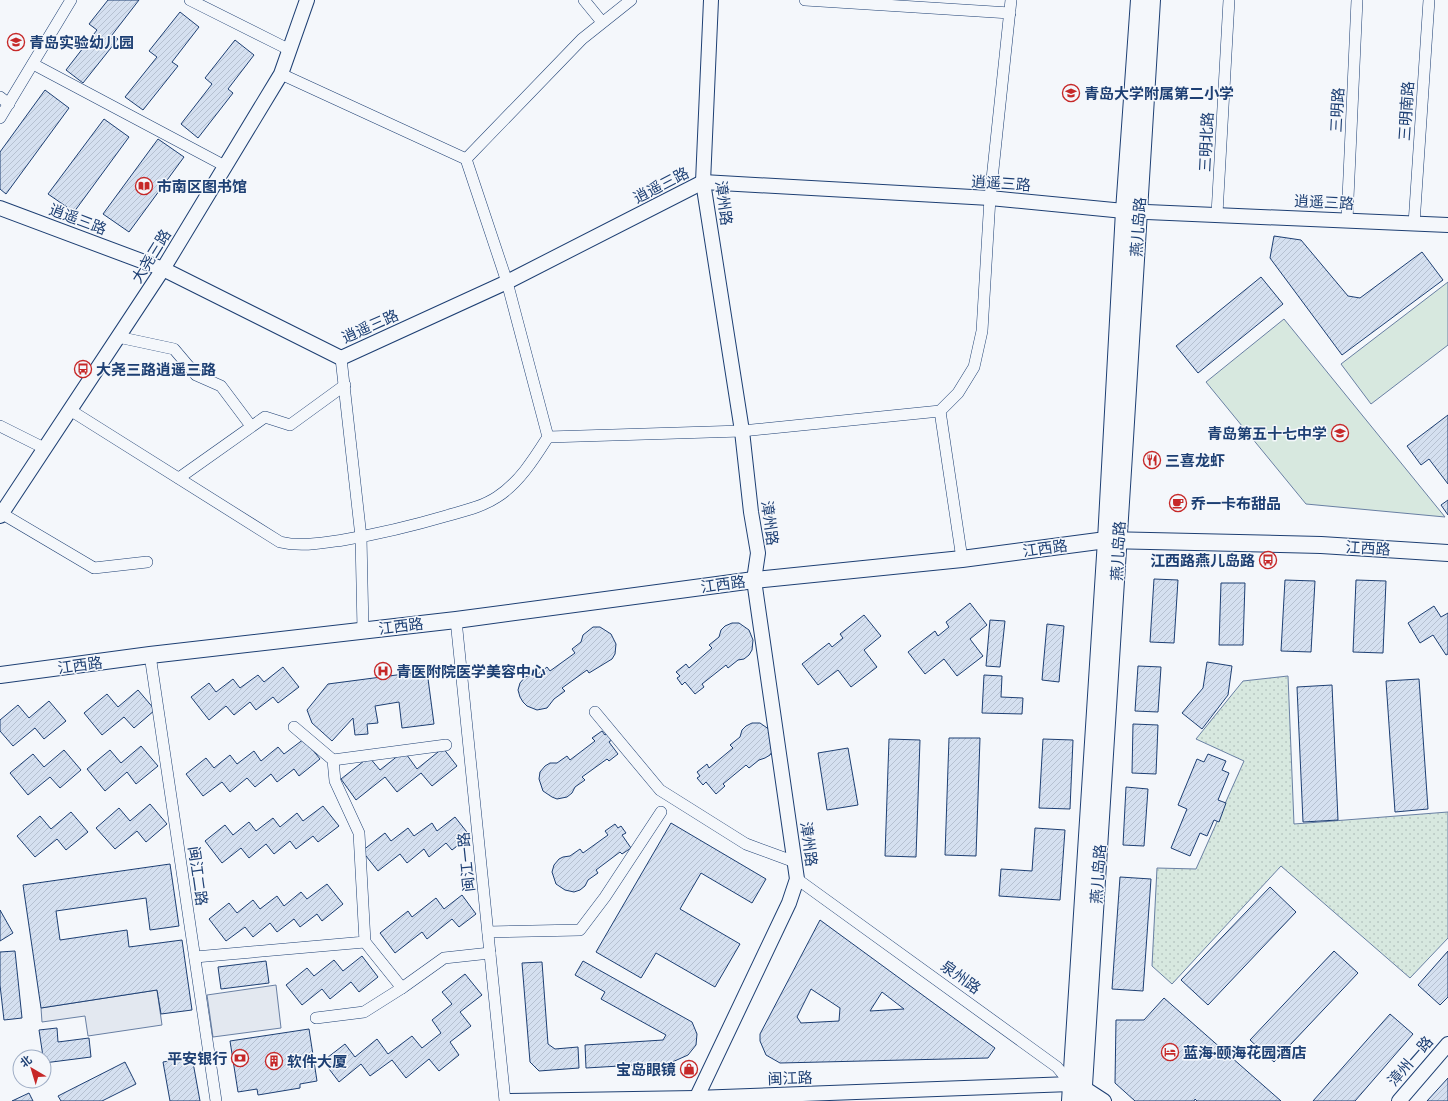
<svg xmlns="http://www.w3.org/2000/svg" width="1448" height="1101" font-family="'Space Grotesk','Noto Sans SC',sans-serif">
<style>
.grass{fill:#d7e8df;stroke:#687fa3}
.park{fill:url(#park-dots);stroke:#687fa3}
.parking{fill:#e3e8f0;stroke:#687fa3}
.building{fill:url(#building-hatch);stroke:#1d3f73;fill-rule:evenodd}
.lines{fill:none;stroke-linecap:round;stroke-linejoin:round}
.minor-casing{stroke:#1d3f73;stroke-width:12}
.tertiary-casing{stroke:#1d3f73;stroke-width:16}
.secondary-casing{stroke:#1d3f73;stroke-width:18}
.minor{stroke:#f4f7fb;stroke-width:11}
.tertiary{stroke:#f4f7fb;stroke-width:14}
.secondary{stroke:#f4f7fb;stroke-width:16}
.labels{text-anchor:middle;dominant-baseline:central;stroke-width:3;stroke-linejoin:round;paint-order:stroke}
.poi-label{font-size:15px;font-weight:bold;fill:#1d3f73;stroke:#f4f7fb;text-anchor:start}
.street-label{font-size:15px;fill:#1d3f73;stroke:#f4f7fb}
</style>
<defs>
<pattern id="park-dots" width="8" height="8" patternUnits="userSpaceOnUse"><rect width="8" height="8" fill="#d7e8df"/><path d="M2 2h.1M6 6h.1" fill="none" stroke="#b8c8c3" stroke-width="1.8" stroke-linecap="round"/></pattern>
<pattern id="building-hatch" width="6" height="6" patternUnits="userSpaceOnUse"><rect width="6" height="6" fill="#d5e0f0"/><path d="M-1 1l2-2M0 6l6-6M5 7l2-2" fill="none" stroke="#b6c1d1"/></pattern>
</defs>
<rect width="100%" height="100%" fill="#f4f7fb"/>
<!-- grass -->
<g class="grass">
<polygon points="1448,282 1448,345 1371,404 1341,364"/>
<polygon points="1284,319 1445,517 1306,504 1206,382"/>
</g>
<!-- park -->
<polygon class="park" points="1288,676 1294,824 1448,812 1448,938 1410,978 1281,866 1172,984 1152,966 1157,868 1196,869 1244,761 1196,739 1243,681"/>
<!-- parking -->
<g class="parking">
<polygon points="276,985 281,1028 213,1037 207,995"/>
<polygon points="157,990 162,1025 88,1036 85,1016 42,1022 41,1008"/>
</g>
<!-- building -->
<g class="building">
<polygon points="108,0 139,0 112,35 118,39 83,83 66,70 97,30 89,24"/>
<polygon points="180,12 199,27 172,62 178,66 143,110 125,97 157,57 149,51"/>
<polygon points="235,40 254,55 228,89 233,93 198,138 181,124 212,84 205,78"/>
<polygon points="45,90 69,108 6,194 0,189 0,152"/>
<polygon points="104,119 129,137 74,212 48,194"/>
<polygon points="158,139 184,157 129,232 103,214"/>
<polygon points="1274,236 1301,240 1348,296 1360,298 1422,252 1443,280 1342,355 1270,258"/>
<polygon points="1261,277 1283,304 1198,373 1176,346"/>
<polygon points="1448,415 1448,484 1429,459 1421,465 1407,446"/>
<polygon points="1448,500 1448,515 1441,505"/>
<polygon points="1154,579 1178,580 1174,643 1150,642"/>
<polygon points="1285,580 1315,581 1311,652 1281,651"/>
<polygon points="1356,580 1386,581 1383,653 1353,652"/>
<polygon points="1221,583 1245,583 1243,645 1219,645"/>
<polygon points="970,603 987,625 970,639 983,656 957,676 944,659 925,674 908,652 935,631 938,636 949,627 946,622"/>
<polygon points="1434,606 1441,617 1448,613 1448,654 1446,655 1433,635 1420,643 1408,623"/>
<polygon points="864,615 881,636 864,650 877,667 851,687 838,670 818,685 802,664 829,643 832,647 843,638 840,634"/>
<polygon points="990,620 1005,621 1000,667 986,666"/>
<polygon points="732,623 739,623 749,630 753,640 752,650 749,655 744,659 738,660 728,668 726,665 702,684 704,687 695,694 685,682 682,685 677,678 680,676 676,672 686,664 689,668 712,648 709,645 719,637 721,630 725,626"/>
<polygon points="1047,624 1064,626 1059,682 1042,680"/>
<polygon points="593,627 600,627 611,634 616,644 615,654 612,659 589,673 587,670 562,688 565,691 554,699 547,708 537,710 527,706 523,702 520,697 518,690 520,683 525,677 530,675 537,675 547,667 550,671 575,653 572,649 581,642 583,635"/>
<polygon points="1207,662 1232,666 1228,695 1202,729 1182,713 1203,688"/>
<polygon points="1138,666 1161,667 1158,712 1135,711"/>
<polygon points="283,667 299,687 278,703 273,697 256,710 250,702 234,715 226,706 209,720 191,697 209,683 216,692 233,679 240,688 258,675 264,682"/>
<polygon points="427,671 434,724 402,728 399,702 375,706 378,723 367,724 368,734 355,735 353,718 332,741 312,723 307,710 328,684"/>
<polygon points="984,675 1002,676 1001,697 1023,698 1022,714 982,713"/>
<polygon points="1419,679 1428,809 1395,812 1386,681"/>
<polygon points="1332,685 1338,820 1303,822 1297,687"/>
<polygon points="138,690 155,710 134,728 124,717 102,735 84,713 107,694 118,707"/>
<polygon points="49,701 66,721 44,739 35,728 13,746 0,731 0,720 18,705 29,718"/>
<polygon points="752,723 760,723 770,730 773,750 770,755 765,758 759,760 749,768 746,765 723,784 725,786 716,794 706,782 703,785 697,778 700,776 697,772 707,764 709,768 733,748 730,745 740,737 742,730 746,726"/>
<polygon points="1133,724 1158,725 1156,774 1132,773"/>
<polygon points="602,731 605,735 608,733 613,739 609,742 618,754 609,761 607,759 582,777 585,780 575,787 572,793 567,797 557,799 552,797 543,791 539,779 540,772 545,766 550,763 557,763 567,756 570,760 595,741 592,738"/>
<polygon points="949,738 980,738 976,856 945,855"/>
<polygon points="304,739 320,759 299,776 294,769 277,782 271,774 255,787 247,778 230,792 222,782 203,796 186,774 206,758 214,768 230,755 237,764 254,751 261,761 278,747 284,754"/>
<polygon points="889,739 920,740 916,857 885,856"/>
<polygon points="1043,739 1073,740 1070,809 1039,808"/>
<polygon points="141,746 158,766 136,784 127,772 105,791 87,769 110,750 121,763"/>
<polygon points="443,748 457,766 432,786 421,773 397,792 385,777 356,800 341,779 369,757 380,770 404,751 417,769"/>
<polygon points="848,748 858,805 827,810 818,753"/>
<polygon points="64,750 81,770 60,788 50,777 28,795 10,773 33,754 44,767"/>
<polygon points="1208,754 1226,761 1222,770 1229,773 1218,800 1226,803 1219,822 1214,820 1207,836 1200,833 1190,856 1171,848 1187,809 1178,805 1197,759 1204,762"/>
<polygon points="1126,787 1148,789 1144,846 1123,845"/>
<polygon points="150,804 167,824 146,842 137,831 115,849 96,828 119,808 130,821"/>
<polygon points="323,806 339,826 318,842 313,836 296,849 290,841 274,854 266,844 249,858 241,848 222,863 205,841 225,825 233,835 249,822 256,831 273,818 280,827 297,813 303,821"/>
<polygon points="71,812 88,832 66,850 57,839 35,857 17,836 40,816 51,829"/>
<polygon points="455,817 470,836 452,850 446,843 429,857 424,849 407,863 400,854 378,871 362,851 385,833 391,841 408,828 414,836 432,823 437,831"/>
<polygon points="671,823 766,879 752,903 701,873 680,909 740,944 715,987 656,953 641,978 596,952"/>
<polygon points="615,824 618,828 621,826 626,833 622,835 631,848 622,854 620,852 596,870 598,873 588,880 585,886 580,890 574,892 565,890 556,884 552,872 554,865 559,859 563,857 570,856 580,849 583,853 608,835 605,831"/>
<polygon points="1035,828 1065,830 1060,900 999,896 1001,869 1032,871"/>
<polygon points="170,864 179,926 150,930 146,898 56,911 60,940 127,930 129,947 182,940 192,1010 161,1014 157,990 41,1008 23,885"/>
<polygon points="1120,877 1151,879 1143,991 1112,989"/>
<polygon points="327,884 343,904 322,921 317,914 300,927 294,919 277,932 270,923 253,937 245,927 226,941 209,919 229,903 237,913 253,900 260,909 277,896 284,906 301,892 307,899"/>
<polygon points="1270,887 1296,912 1208,1005 1181,980"/>
<polygon points="462,895 476,914 459,927 452,919 427,939 422,932 395,953 380,933 408,911 412,917 436,898 444,909"/>
<polygon points="0,910 13,933 0,941"/>
<path d="M820 920 995 1048 988 1058 780 1063 766 1055 760 1041V1034ZM811 989 840 1008 839 1021 801 1023 797 1017ZM882 992 904 1009 870 1011Z"/>
<polygon points="15,951 22,1018 4,1020 0,985 0,952"/>
<polygon points="1334,951 1358,973 1274,1062 1250,1040"/>
<polygon points="1448,951 1448,997 1440,1005 1418,985"/>
<polygon points="362,956 378,977 359,992 351,982 330,999 322,989 302,1005 286,985 307,968 314,976 334,960 343,971"/>
<polygon points="266,961 269,983 221,989 218,967"/>
<polygon points="583,961 692,1022 697,1034 696,1045 688,1055 670,1063 586,1068 585,1045 663,1040 666,1035 601,999 605,992 575,975"/>
<polygon points="542,962 548,1044 555,1049 578,1047 579,1068 539,1071 530,1062 522,963"/>
<polygon points="465,974 482,995 460,1012 471,1026 450,1042 459,1055 439,1071 429,1059 406,1078 392,1060 370,1076 361,1064 339,1082 323,1061 345,1044 355,1057 377,1039 388,1054 412,1036 422,1048 441,1033 432,1020 452,1004 442,992"/>
<polygon points="1164,998 1281,1101 1197,1101 1195,1099 1194,1101 1135,1101 1115,1083 1116,1020 1144,1020"/>
<polygon points="1390,1014 1413,1034 1355,1101 1313,1101"/>
<polygon points="57,1028 58,1042 89,1038 91,1057 44,1063 39,1030"/>
<polygon points="309,1029 317,1081 300,1084 300,1088 258,1095 257,1089 238,1092 230,1041"/>
<polygon points="192,1057 200,1101 170,1101 163,1062"/>
<polygon points="125,1062 136,1084 102,1101 61,1101 58,1096"/>
<polygon points="1448,1078 1448,1101 1427,1101"/>
<polygon points="29,1093 33,1101 12,1101"/>
</g>
<g class="lines">
<!-- minor casing -->
<g class="minor-casing">
<g id="minor">
<polyline points="190,0 290,50"/>
<polyline points="584,0 602,22"/>
<polyline points="805,0 1010,13"/>
<polyline points="33,64 225,166"/>
<polyline points="0,97 9,104"/>
<polyline points="0,118 71,0"/>
<polyline points="466,159 582,39 631,0"/>
<polyline points="1217,214 1229,0"/>
<polyline points="1347,220 1357,0"/>
<polyline points="1414,224 1429,0"/>
<polyline points="118,337 174,349 196,375 221,386 251,426"/>
<polyline points="341,358 361,537 363,630"/>
<path d="M70 410 280 542C301 547 322 543 343 540 378 534 412 526 446 516 463 511 482 507 497 497 519 483 534 459 548 437L507 282 466 159 281 74"/>
<polyline points="940,411 962,559"/>
<polyline points="0,426 44,448"/>
<polyline points="548,437 742,431 940,411 958,393 974,367 982,331 990,198 1011,0"/>
<polyline points="179,478 265,417 290,425 345,385"/>
<polyline points="1,513 94,568 147,562"/>
<polyline points="456,620 505,1101"/>
<polyline points="150,655 216,1101"/>
<polyline points="595,712 660,790 746,844 795,862"/>
<polyline points="333,760 446,745"/>
<polyline points="797,879 1057,1067 1071,1084"/>
<polyline points="488,932 580,930 605,897 661,812"/>
<polyline points="195,957 365,942 359,833 335,781 333,760 294,727"/>
<polyline points="402,988 444,958 490,953"/>
<polyline points="316,1018 364,1012 402,988 365,942"/>
</g>
</g>
<!-- tertiary casing -->
<g class="tertiary-casing">
<g id="tertiary">
<polyline points="0,208 163,269 341,358 507,282 703,182 990,198 1124,211 1448,225"/>
<polyline points="0,516 163,269 281,74 307,0"/>
<polyline points="510,1101 695,1098 1071,1084 1084,1088 1104,1101"/>
<polyline points="695,1101 789,903 797,879 754,580 758,553 751,512 742,431 703,182 711,0"/>
<polyline points="1399,1101 1448,1044"/>
</g>
</g>
<!-- secondary casing -->
<g class="secondary-casing">
<g id="secondary">
<polyline points="0,675 150,655 456,620 754,580 962,559 1106,540 1321,545 1448,553"/>
<polyline points="1070,1101 1106,540 1124,211 1139,0"/>
<path d="M1083 1101C1109 734 1128 367 1152 0"/>
</g>
</g>
<!-- minor -->
<use href="#minor" class="minor"/>
<!-- tertiary -->
<use href="#tertiary" class="tertiary"/>
<!-- secondary -->
<use href="#secondary" class="secondary"/>
</g>
<!-- icons -->
<defs>
<g id="school-ring" transform="scale(0.9)"><circle r="9.5" fill="#f4f7fb" stroke="#c62828" stroke-width="1.5"/><path d="M0-5L7-2L0 1L-7-2ZM-4 1L0 2.5L4 1V4Q0 6-4 4Z" fill="#c62828"/></g>
<g id="library-ring" transform="scale(0.9)"><circle r="9.5" fill="#f4f7fb" stroke="#c62828" stroke-width="1.5"/><path d="M-6-4Q-3-5.5-.7-3.5V5Q-3 3-6 4ZM6-4Q3-5.5 .7-3.5V5Q3 3 6 4Z" fill="#c62828"/></g>
<g id="bus-ring" transform="scale(0.9)"><circle r="9.5" fill="#f4f7fb" stroke="#c62828" stroke-width="1.5"/><path d="M-5-6H5V4H4V6H2V4H-2V6H-4V4H-5ZM-3.5-4V0h7V-4ZM-3.5 1.2v1.5H-2V1.2ZM2 1.2v1.5H3.5V1.2Z" fill="#c62828"/></g>
<g id="restaurant-ring" transform="scale(0.9)"><circle r="9.5" fill="#f4f7fb" stroke="#c62828" stroke-width="1.5"/><path d="M-5-6h1v4h1v-4h1v4h1v-4h1v5L-1.5 .5V6h-2V.5L-5-1ZM5-6V6H3V1.5H1.5Q1.5-4 5-6Z" fill="#c62828"/></g>
<g id="cafe-ring" transform="scale(0.9)"><circle r="9.5" fill="#f4f7fb" stroke="#c62828" stroke-width="1.5"/><path d="M-5.5-4.5H6V0H3Q3 3.5 0 3.5H-2.5Q-5.5 3.5-5.5 0ZM3-3.2v2h1.7v-2ZM-6 4.5H4V6H-6Z" fill="#c62828"/></g>
<g id="hospital-ring" transform="scale(0.9)"><circle r="9.5" fill="#f4f7fb" stroke="#c62828" stroke-width="1.5"/><path d="M-5-5h3v3.5h4V-5h3V5h-3V1.5h-4V5h-3Z" fill="#c62828"/></g>
<g id="hotel-ring" transform="scale(0.9)"><circle r="9.5" fill="#f4f7fb" stroke="#c62828" stroke-width="1.5"/><path d="M-6-4.5h1.5V1H6V5H4.5V3h-9V5H-6ZM-4 0a1.8 1.8 0 1 1 3.6 0ZM.5 0V-2.5h3Q6-2.5 6 0Z" fill="#c62828"/></g>
<g id="bank-ring" transform="scale(0.9)"><circle r="9.5" fill="#f4f7fb" stroke="#c62828" stroke-width="1.5"/><path d="M-6-4H6V4H-6ZM0-2.3a2.3 2.3 0 1 0 0 4.6a2.3 2.3 0 1 0 0-4.6Z" fill="#c62828"/></g>
<g id="building-ring" transform="scale(0.9)"><circle r="9.5" fill="#f4f7fb" stroke="#c62828" stroke-width="1.5"/><path d="M-4-6H4V6H1V3H-1V6H-4ZM-2.5-4.3h1.7v1.8h-1.7ZM.8-4.3h1.7v1.8H.8ZM-2.5-1h1.7V.8h-1.7ZM.8-1h1.7V.8H.8Z" fill="#c62828"/></g>
<g id="shop-ring" transform="scale(0.9)"><circle r="9.5" fill="#f4f7fb" stroke="#c62828" stroke-width="1.5"/><path d="M-5-2.5h2.3a2.7 3.5 0 0 1 5.4 0H5L5.5 6h-11ZM-1.5-2.5h3a1.5 2.3 0 0 0-3 0Z" fill="#c62828"/></g>
</defs>
<g fill-rule="evenodd">
<use href="#school-ring" x="16" y="42"/>
<use href="#school-ring" x="1071" y="93"/>
<use href="#library-ring" x="144" y="186"/>
<use href="#bus-ring" x="83" y="369"/>
<use href="#school-ring" x="1340" y="433"/>
<use href="#restaurant-ring" x="1152" y="460"/>
<use href="#cafe-ring" x="1178" y="503"/>
<use href="#bus-ring" x="1268" y="560"/>
<use href="#hospital-ring" x="383" y="671"/>
<use href="#hotel-ring" x="1170" y="1052"/>
<use href="#bank-ring" x="240" y="1058"/>
<use href="#building-ring" x="274" y="1061"/>
<use href="#shop-ring" x="689" y="1069"/>
</g>
<g class="labels">
<!-- poi labels -->
<g class="poi-label">
<text x="29" y="42">青岛实验幼儿园</text>
<text x="1084" y="93">青岛大学附属第二小学</text>
<text x="157" y="186">市南区图书馆</text>
<text x="96" y="369">大尧三路逍遥三路</text>
<text x="1327" y="433" text-anchor="end">青岛第五十七中学</text>
<text x="1165" y="460">三喜龙虾</text>
<text x="1191" y="503">乔一卡布甜品</text>
<text x="1255" y="560" text-anchor="end">江西路燕儿岛路</text>
<text x="396" y="671">青医附院医学美容中心</text>
<text x="1183" y="1052">蓝海·颐海花园酒店</text>
<text x="227" y="1058" text-anchor="end">平安银行</text>
<text x="287" y="1061">软件大厦</text>
<text x="676" y="1069" text-anchor="end">宝岛眼镜</text>
</g>
<!-- street labels -->
<g class="street-label">
<text transform="translate(1337 110) rotate(-87)">三明路</text>
<text transform="translate(1406 111) rotate(-86)">三明南路</text>
<text transform="translate(1206 142) rotate(-87)">三明北路</text>
<text transform="translate(1001 183) rotate(4)">逍遥三路</text>
<text transform="translate(661 185) rotate(-27)">逍遥三路</text>
<text transform="translate(1324 202) rotate(3)">逍遥三路</text>
<text transform="translate(724 203) rotate(82)">漳州路</text>
<text transform="translate(78 219) rotate(21)">逍遥三路</text>
<text transform="translate(1138 227) rotate(-86)">燕儿岛路</text>
<text transform="translate(151 256) rotate(-58)">大尧三路</text>
<text transform="translate(370 326) rotate(-24)">逍遥三路</text>
<text transform="translate(770 523) rotate(82)">漳州路</text>
<text transform="translate(1045 548) rotate(-8)">江西路</text>
<text transform="translate(1368 548) rotate(3)">江西路</text>
<text transform="translate(1118 551) rotate(-87)">燕儿岛路</text>
<text transform="translate(723 584) rotate(-8)">江西路</text>
<text transform="translate(401 626) rotate(-7)">江西路</text>
<text transform="translate(80 665) rotate(-8)">江西路</text>
<text transform="translate(809 844) rotate(82)">漳州路</text>
<text transform="translate(466 862) rotate(-96)">闽江一路</text>
<text transform="translate(1098 874) rotate(-86)">燕儿岛路</text>
<text transform="translate(198 876) rotate(82)">闽江二路</text>
<text transform="translate(961 977) rotate(36)">泉州路</text>
<text transform="translate(1410 1061) rotate(-49)">漳州一路</text>
<text transform="translate(790 1078) rotate(-2)">闽江路</text>
</g>
</g>
<!-- north arrow -->
<g transform="translate(32 1069) rotate(322)"><circle r="19" fill="#f4f7fb" stroke="#9eadc5"/>
<path d="M0-3L7 15L0 10L-7 15Z" fill="#c62828"/>
<text y="-6" font-size="11" font-weight="bold" text-anchor="middle" fill="#1d3f73">北</text>
</g>
</svg>
